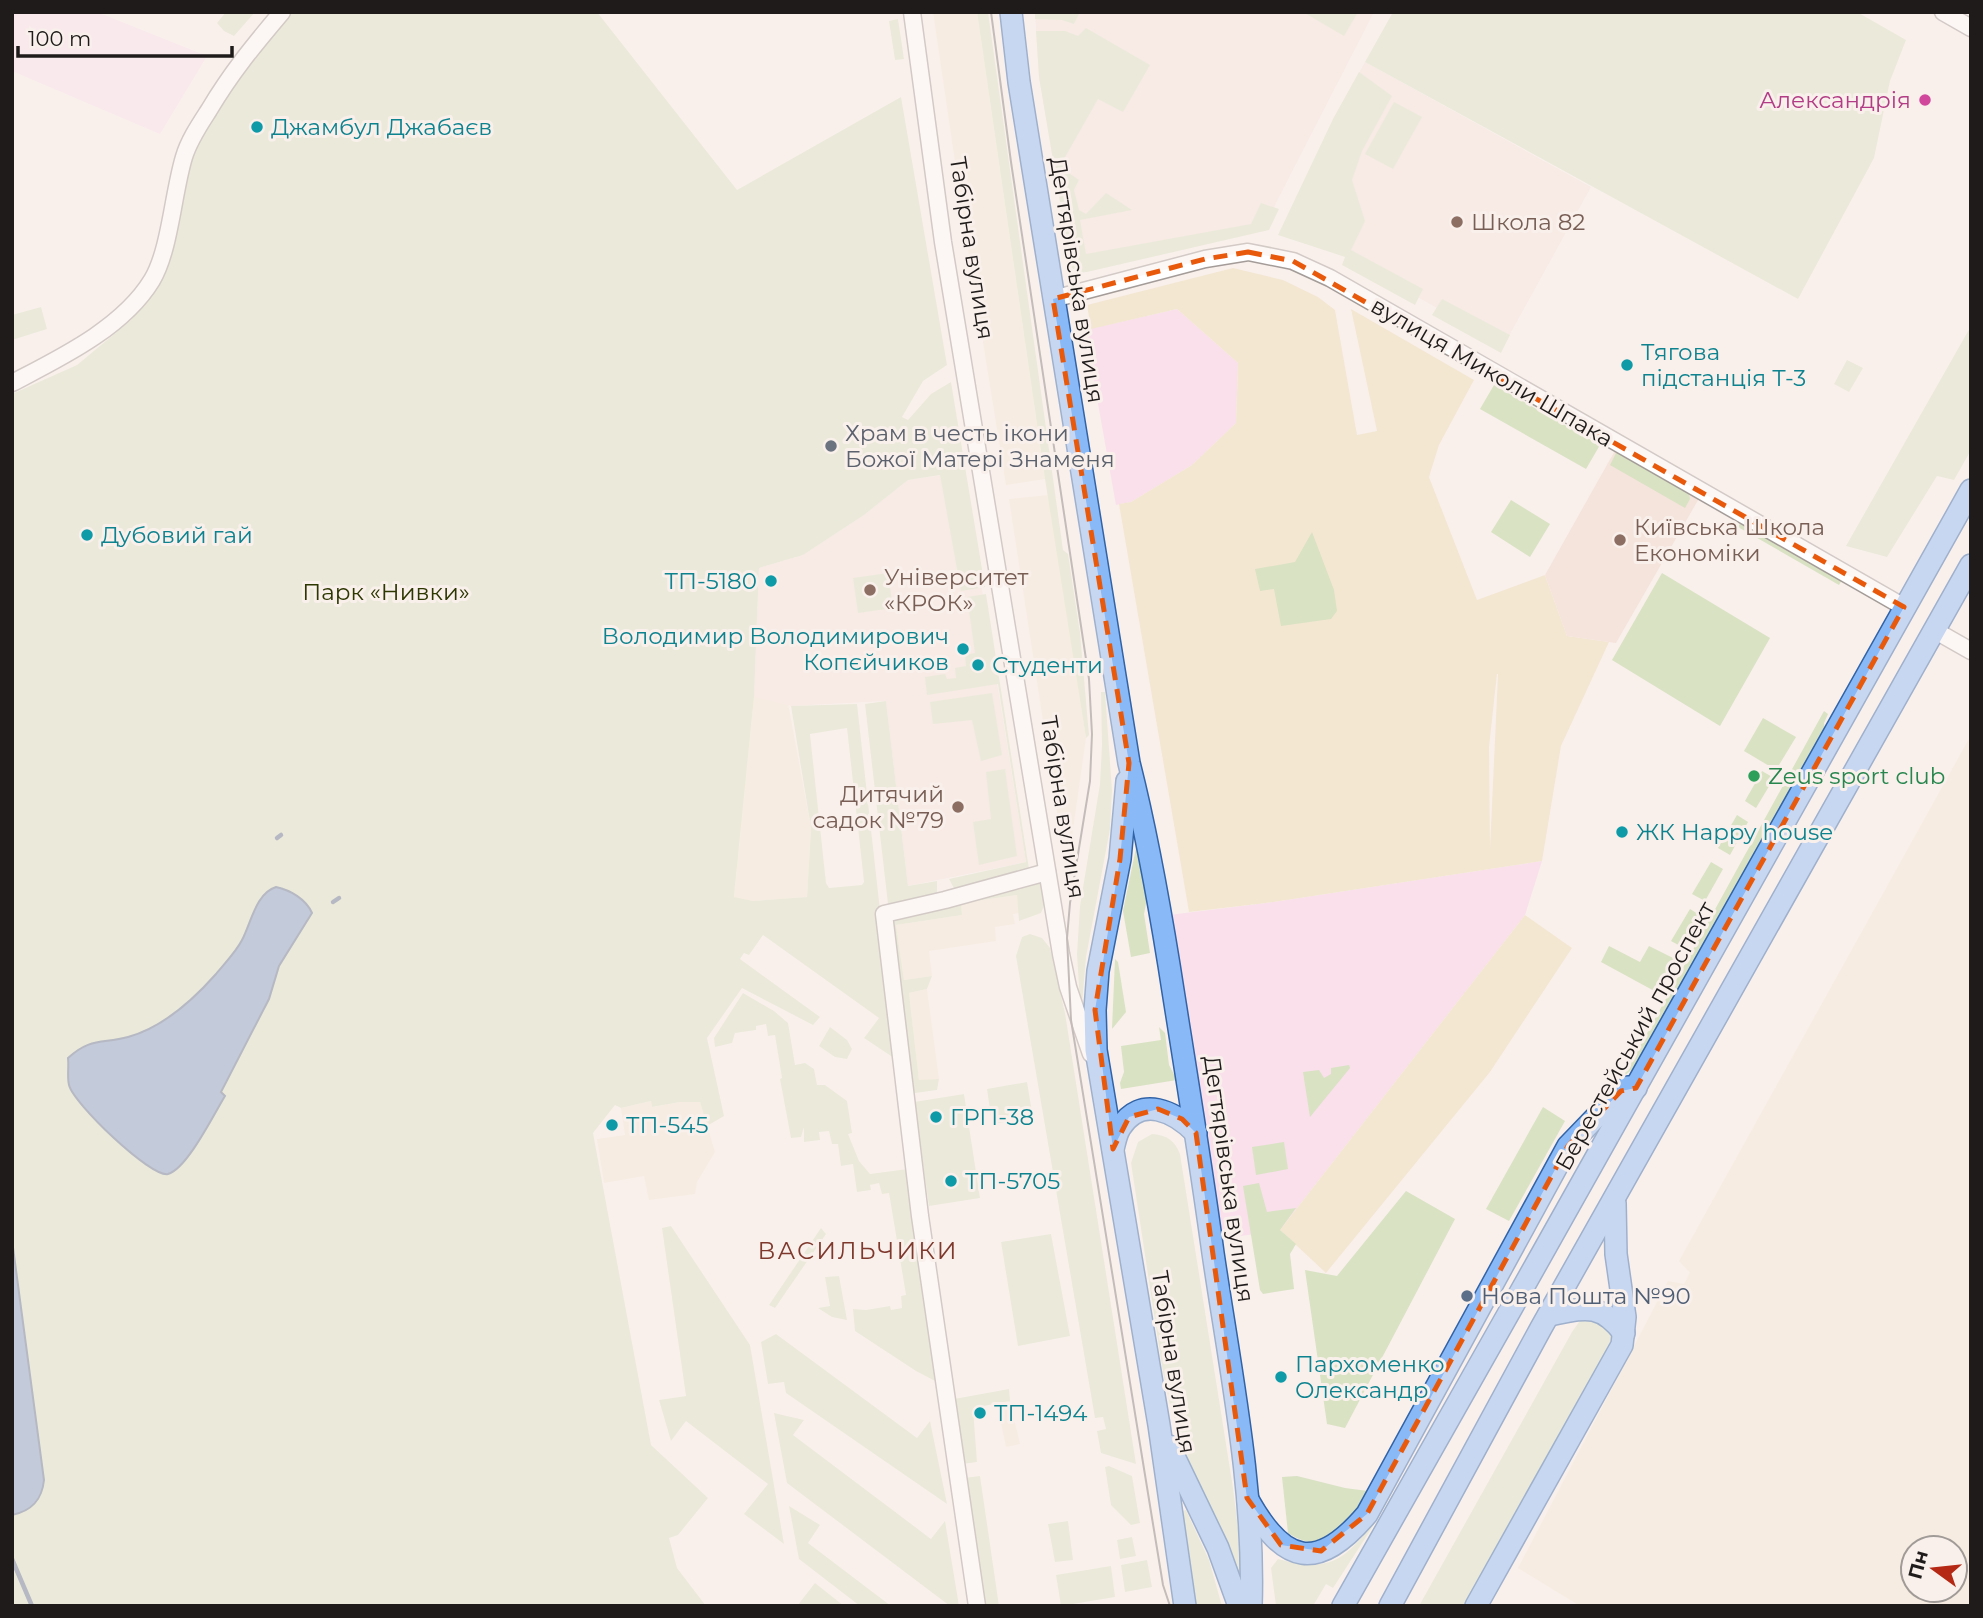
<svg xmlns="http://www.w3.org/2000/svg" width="1983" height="1618" font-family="Montserrat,sans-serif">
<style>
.commercial{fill:#f9e0eb}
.industrial{fill:#f3e7d2;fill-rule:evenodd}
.built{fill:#f5e4dc}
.green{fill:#d9e2c3;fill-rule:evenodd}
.water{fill:#829bc3;stroke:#647590;stroke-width:2}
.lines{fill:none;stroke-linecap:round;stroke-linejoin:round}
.stream{stroke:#647590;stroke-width:4.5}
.minor-casing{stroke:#a49c98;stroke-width:19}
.major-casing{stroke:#3263a6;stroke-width:24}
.minor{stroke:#fff;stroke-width:16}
.major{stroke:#8ab9f7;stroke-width:21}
.tram{stroke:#837d7b;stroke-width:2}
.marked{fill:none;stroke:#e8590c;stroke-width:5;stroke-dasharray:14 9;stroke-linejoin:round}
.hotel-dot{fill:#d1479c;stroke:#f9f0ec;stroke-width:2.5}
.culture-dot{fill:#0f9aa8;stroke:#f9f0ec;stroke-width:2.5}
.education-dot{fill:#8d6e63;stroke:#f9f0ec;stroke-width:2.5}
.worship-dot{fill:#6b7280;stroke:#f9f0ec;stroke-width:2.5}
.leisure-dot{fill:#2e9e5b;stroke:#f9f0ec;stroke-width:2.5}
.service-dot{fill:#5c6f8a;stroke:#f9f0ec;stroke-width:2.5}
.labels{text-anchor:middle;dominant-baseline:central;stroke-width:6;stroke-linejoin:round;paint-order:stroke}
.hotel-label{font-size:23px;fill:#b23c85;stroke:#f9f0ec;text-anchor:end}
.culture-label{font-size:23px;fill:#0d838f;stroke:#f9f0ec;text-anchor:start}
.education-label{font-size:23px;fill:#785e54;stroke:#f9f0ec;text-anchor:start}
.street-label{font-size:23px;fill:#1e1b1a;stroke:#f9f0ec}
.worship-label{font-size:23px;fill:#5b616d;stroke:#f9f0ec;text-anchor:start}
.park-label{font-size:23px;fill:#2d3700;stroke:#f9f0ec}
.leisure-label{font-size:23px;fill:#27864d;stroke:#f9f0ec;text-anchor:start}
.service-label{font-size:23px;fill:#4e5e75;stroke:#f9f0ec;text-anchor:start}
.neighbourhood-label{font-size:24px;letter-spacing:2px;fill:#7e382c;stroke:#f9f0ec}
</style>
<rect width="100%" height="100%" fill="#f9f0ec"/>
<!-- commercial -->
<g class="commercial">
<polygon points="12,12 97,12 207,56 160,134 12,71"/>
<polygon points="1177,309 1238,363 1236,423 1192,465 1131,502 1116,505 1085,330"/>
<polygon points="1542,861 1525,915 1280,1230 1222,1239 1169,915 1266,903"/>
</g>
<!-- industrial -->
<g class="industrial">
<polygon points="933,12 977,12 1045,479 1006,485 966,237"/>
<path d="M1233 268 1283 280 1318 297 1335 310 1357 435 1377 431 1351 309 1474 380 1439 445 1429 477 1477 600 1545 575 1567 636 1609 642 1561 746 1542 861 1266 903 1189 912 1119 504 1131 502 1192 465 1236 423 1238 363 1177 309 1091 329 1087 305ZM1497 674H1498L1490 848 1489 747Z"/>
<polygon points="1049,495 1086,738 1071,844 1062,845 1009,499"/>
<polygon points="786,692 811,828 807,897 753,901 734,898 754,697"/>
<path d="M1971 735V1606H1580L1518 1568 1668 1281 1684 1284 1690 1273 1679 1261ZM1913 1548H1955V1590H1913Z"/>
<polygon points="1017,895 1020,913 1013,914 1015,924 995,927 996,941 929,951 932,976 904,980 896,925 962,915 961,903"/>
<polygon points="1525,915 1572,948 1490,1072 1326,1273 1280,1230"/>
<polygon points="927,989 939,1079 919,1081 909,993"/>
<polygon points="651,1101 653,1107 680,1102 700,1102 715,1152 697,1182 695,1194 649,1200 644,1176 604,1183 597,1139 625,1135 621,1108"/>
<polygon points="1010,1401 1020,1444 1006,1447 997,1404"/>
</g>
<!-- built -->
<g class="built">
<polygon points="1035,12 1374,12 1276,203 1265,230 1078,273 1071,267 1039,77"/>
<polygon points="1365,62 1591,187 1504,345 1345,257 1333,119"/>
<polygon points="1617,447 1701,495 1616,643 1567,636 1545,575"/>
<polygon points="963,472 1026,862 908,886 886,701 791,706 754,697 759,568 803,555 864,515 908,480"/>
</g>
<!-- green -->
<g class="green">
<polygon points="226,12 255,12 234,36 224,31 217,23"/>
<path d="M291 12H597L737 190 901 97 947 365 923 381 902 417 908 420 931 394 951 382 985 587 961 591 940 475 908 480 864 515 803 555 759 568 754 697 734 897 753 901 807 897 811 828 791 706 857 704 880 910 894 1058 864 1038 879 1018 763 935 749 955 744 953 740 959 820 1017 813 1025 742 988 707 1038 724 1116 707 1126 700 1102H680L652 1107 651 1101 621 1108 615 1105 593 1133 651 1445 708 1498 678 1535 669 1538 677 1568 706 1606H12V394L77 365 131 320 152 292 168 263 183 171 205 127 238 74ZM847 728 864 882 862 885 829 888 826 883 810 734Z"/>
<polygon points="977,12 988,12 1063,550 1068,554 1080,633 1089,735 1086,738 1045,479"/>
<polygon points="1035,12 1080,12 1074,24 1062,20 1035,19"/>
<polygon points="1303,12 1358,12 1344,36"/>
<polygon points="1393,12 1857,12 1906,40 1890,81 1874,158 1798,299 1365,62"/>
<polygon points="898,19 904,59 895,60 889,21"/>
<polygon points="1086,28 1150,65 1123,112 1098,99 1064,159 1066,171 1079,180 1074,190 1079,210 1086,214 1106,193 1132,210 1080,220 1086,254 1251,224 1261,203 1279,209 1269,230 1087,272 1078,273 1071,267 1039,77 1036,31 1065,31 1078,36"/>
<polygon points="1359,72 1392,96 1362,151 1352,180 1365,221 1351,250 1423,289 1415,305 1342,265 1345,257 1278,235 1333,119"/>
<polygon points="1394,102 1422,117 1393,169 1365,154"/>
<polygon points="1442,299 1510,335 1501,353 1432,315"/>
<polygon points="41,307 47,329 12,340 12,315"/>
<polygon points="1971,326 1971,450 1954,480 1937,476 1887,557 1846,546"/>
<polygon points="1847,360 1863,368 1849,392 1834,384"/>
<polygon points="1494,385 1600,445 1586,469 1480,409"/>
<polygon points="1618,449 1688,489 1690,499 1685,508 1610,465"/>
<polygon points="1511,500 1550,524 1530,557 1491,532"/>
<polygon points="1742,520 1843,578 1839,585 1738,527"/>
<polygon points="1312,532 1334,590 1337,611 1331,619 1281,626 1274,589 1260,591 1255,569 1295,562"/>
<polygon points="888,573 893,608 858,613 853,578"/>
<polygon points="1662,573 1770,638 1720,726 1612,660"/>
<polygon points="986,594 1029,869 957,894 949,879 1026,862 998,684 927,695 925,677 945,674 947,679 956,678 955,668 966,666 965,655 975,653 967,597"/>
<polygon points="1101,692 1105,692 1112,790 1110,829 1086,957 1082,1004 1080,1003 1077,954 1080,906 1100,784 1102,745"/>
<polygon points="992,693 1002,755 981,761 972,720 933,724 930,702"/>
<polygon points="886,701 908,886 937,881 937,897 894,908 888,904 865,704"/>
<polygon points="1824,711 1828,714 1824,723 1825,731 1641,1062 1623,1077"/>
<polygon points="1763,718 1796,737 1776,770 1744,751"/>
<polygon points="1005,769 1017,856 979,865 973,822 991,819 986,772"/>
<polygon points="1762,771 1774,778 1756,808 1745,801"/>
<polygon points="1737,815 1748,822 1730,855 1718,848"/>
<polygon points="1140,847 1148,893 1144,914 1150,953 1131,957 1123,911 1136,848"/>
<polygon points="1711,862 1723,869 1705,901 1692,894"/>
<path d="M1036 880C1047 890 1047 900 1041 913L1019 921 1017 895 961 903 962 915 896 925 904 980 932 976 927 989 909 993 919 1080 939 1079 937 1090 915 1093 911 1090 891 916Z"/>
<polygon points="1690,909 1698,914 1680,946 1671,941"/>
<polygon points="1030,934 1042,938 1050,948 1065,1013 1136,1464 1101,1453 1097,1431 1106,1429 1103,1417 1095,1418 1016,956 1022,937"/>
<polygon points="1609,946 1640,962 1649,946 1675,959 1658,993 1601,962"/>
<polygon points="1115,959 1118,962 1126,1012 1112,1029"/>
<polygon points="743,993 774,1011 788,1023 795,1065 805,1063 814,1069 817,1085 825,1085 847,1101 852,1133 848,1134 859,1161 870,1174 908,1169 937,1382 916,1371 855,1331 853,1309 866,1310 890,1306 891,1310 902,1308 901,1296 906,1295 889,1193 882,1194 879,1183 870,1185 871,1190 857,1192 853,1164 841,1166 838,1144 832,1144 829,1131 819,1132 820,1140 804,1142 804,1127 801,1137 791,1138 780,1079 782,1078 775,1035 768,1036 766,1024 756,1026 756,1030 735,1033 732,1043 715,1047 714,1038"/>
<polygon points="830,1027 847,1040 852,1049 847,1059 835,1057 819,1046"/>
<polygon points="1159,1027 1165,1033 1169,1065 1177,1080 1121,1089 1120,1083 1124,1072 1121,1046 1161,1040"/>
<polygon points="1349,1065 1350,1068 1310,1117 1303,1072 1319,1070 1324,1078 1331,1074 1331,1068"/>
<polygon points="1027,1082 1033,1118 992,1124 987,1089"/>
<polygon points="964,1094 980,1198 929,1206 914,1102"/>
<polygon points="1543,1107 1565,1121 1509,1221 1486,1209"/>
<path d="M1152 1134C1167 1135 1175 1141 1180 1154L1233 1488 1247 1599 1194 1476 1170 1405 1163 1373 1131 1163 1138 1142Z"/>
<polygon points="1284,1142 1288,1169 1256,1175 1252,1147"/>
<polygon points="1259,1183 1267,1212 1296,1208 1280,1230 1296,1244 1290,1254 1294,1289 1263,1294 1260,1290 1243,1186"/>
<polygon points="1406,1191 1455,1219 1345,1428 1327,1424 1305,1270 1337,1276"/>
<polygon points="671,1226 750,1345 784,1544 744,1514 768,1484 686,1421 671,1441 659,1400 686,1396 662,1228"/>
<polygon points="821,1228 826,1234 775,1308 769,1305"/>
<polygon points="1051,1234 1070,1336 1018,1346 1001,1242"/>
<polygon points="839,1276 847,1320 832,1317 818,1308 830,1306 825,1277"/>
<polygon points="1586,1318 1609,1327 1612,1336 1609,1348 1465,1606 1419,1606 1572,1332 1579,1322"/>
<polygon points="776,1334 917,1438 930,1421 947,1504 786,1393 784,1382 768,1384 761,1342"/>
<polygon points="1009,1389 1010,1401 973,1408 977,1462 962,1464 954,1399"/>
<polygon points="774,1413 804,1420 793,1435 931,1539 945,1521 959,1606 950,1606 787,1483"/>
<polygon points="1109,1466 1132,1476 1140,1523 1131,1525 1111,1505 1105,1467"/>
<polygon points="980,1476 999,1606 983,1606 964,1478"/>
<path d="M1297 1476 1345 1488 1368 1491C1349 1522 1329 1560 1288 1533L1282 1477Z"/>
<polygon points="789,1506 820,1525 808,1543 891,1606 860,1606 799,1559"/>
<polygon points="1186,1510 1209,1560 1222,1606 1194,1606 1182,1511"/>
<path d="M1379 1517 1333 1588 1326 1584 1313 1606H1276L1271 1568 1278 1559C1334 1574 1345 1558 1379 1517Z"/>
<polygon points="1068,1521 1073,1560 1055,1562 1048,1524"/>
<polygon points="1132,1537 1136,1556 1120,1559 1117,1540"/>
<polygon points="1147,1560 1152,1587 1125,1592 1121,1565"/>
<polygon points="1111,1566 1115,1597 1061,1606 1056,1575"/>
<polygon points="815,1583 844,1606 797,1606"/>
</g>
<!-- water -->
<g class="water">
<path d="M276 887C290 890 306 899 312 913L279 966 269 999 221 1092 225 1096C214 1114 187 1169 168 1174 151 1178 73 1103 69 1085 67 1077 69 1067 68 1058 91 1037 102 1044 128 1037 161 1028 193 1000 216 974 224 964 236 952 242 940 251 923 256 893 276 887Z"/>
<path d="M12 1240 44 1480C42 1500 32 1511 12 1515Z"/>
</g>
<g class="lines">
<!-- stream -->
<g class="stream">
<polyline points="277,838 281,835"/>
<polyline points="333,902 339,898"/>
<polyline points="12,1559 32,1606"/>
</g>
<!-- minor casing -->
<g class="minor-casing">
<g id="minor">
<polyline points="912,12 943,242 1061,954 1068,987 1091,1054"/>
<polyline points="1943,12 1971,28"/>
<polyline points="1053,299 1205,259 1248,252 1293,261 1330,278 1904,607"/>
<path d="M12 383C60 358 123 328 152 280 170 250 173 193 184 157 189 140 200 124 209 110 231 73 254 45 282 12"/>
<polyline points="1934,630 1971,651"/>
<polyline points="977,1606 920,1216 884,914 945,900 1047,872"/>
</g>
</g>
<!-- major casing -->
<g class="major-casing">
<g id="major">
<path d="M1011 12 1019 82 1129 763C1146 830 1158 897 1169 965 1184 1061 1200 1157 1213 1253 1230 1369 1255 1488 1251 1606"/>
<polyline points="1127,781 1120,859 1098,971 1095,1010 1096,1050 1159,1425 1185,1606"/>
<path d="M1113 1149C1115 1142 1116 1134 1120 1128 1141 1094 1175 1112 1196 1133"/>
<path d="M1549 1315C1585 1308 1600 1302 1624 1333"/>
<polyline points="1169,1446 1218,1548 1239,1606"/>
<path d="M1248 1500C1284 1564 1317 1573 1367 1514L1568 1146 1621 1091 1628 1087 1636 1088"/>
<path d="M1343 1606C1554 1235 1761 862 1971 490"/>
<polyline points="1390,1606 1541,1328 1971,565"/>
<polyline points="1476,1606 1622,1345 1625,1317 1616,1254 1615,1203"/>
</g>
</g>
<!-- minor -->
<use href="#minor" class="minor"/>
<!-- major -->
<use href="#major" class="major"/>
<!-- tram -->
<polyline class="tram" points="991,12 1011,162 1089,679 1092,734 1090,781 1070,903 1067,938 1071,1020 1153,1524 1163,1585 1170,1606"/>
</g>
<!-- marked area -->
<path d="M0 0H1983V1618H0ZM1248 252 1293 261 1904 607 1636 1088 1621 1091 1568 1146 1367 1514 1321 1551 1281 1545 1247 1498 1196 1133 1182 1119 1158 1109 1129 1117 1113 1149 1095 1010 1120 859 1129 763 1053 299 1205 259Z" fill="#f9f0ec" fill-opacity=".55" fill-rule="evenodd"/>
<path class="marked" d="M1248 252 1293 261 1904 607 1636 1088 1621 1091 1568 1146 1367 1514 1321 1551 1281 1545 1247 1498 1196 1133 1182 1119 1158 1109 1129 1117 1113 1149 1095 1010 1120 859 1129 763 1053 299 1205 259Z"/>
<!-- markers -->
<circle class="hotel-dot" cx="1925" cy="100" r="7"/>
<g class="culture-dot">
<circle cx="257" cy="127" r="7"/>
<circle cx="1627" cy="365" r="7"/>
<circle cx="87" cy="535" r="7"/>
<circle cx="771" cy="581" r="7"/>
<circle cx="963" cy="649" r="7"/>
<circle cx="978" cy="665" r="7"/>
<circle cx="1622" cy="832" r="7"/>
<circle cx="936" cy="1117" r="7"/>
<circle cx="612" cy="1125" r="7"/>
<circle cx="951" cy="1181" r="7"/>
<circle cx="1281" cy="1377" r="7"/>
<circle cx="980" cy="1413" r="7"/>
</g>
<g class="education-dot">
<circle cx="1457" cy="222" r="7"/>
<circle cx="1620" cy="540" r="7"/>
<circle cx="870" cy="590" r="7"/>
<circle cx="958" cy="807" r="7"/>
</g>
<circle class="worship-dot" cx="831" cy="446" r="7"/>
<circle class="leisure-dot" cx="1754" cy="776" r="7"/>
<circle class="service-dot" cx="1467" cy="1296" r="7"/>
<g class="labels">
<!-- hotel labels -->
<g class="hotel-label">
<text x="1911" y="100">Александрія</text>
</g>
<!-- culture labels -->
<g class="culture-label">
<text x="271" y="127">Джамбул Джабаєв</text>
<text x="1641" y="352">Тягова<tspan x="1641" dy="26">підстанція Т-3</tspan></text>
<text x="101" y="535">Дубовий гай</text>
<text x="757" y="581" text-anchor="end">ТП-5180</text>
<text x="949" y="636" text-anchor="end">Володимир Володимирович<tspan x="949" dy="26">Копєйчиков</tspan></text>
<text x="992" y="665">Студенти</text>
<text x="1636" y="832">ЖК Happy house</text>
<text x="950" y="1117">ГРП-38</text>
<text x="626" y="1125">ТП-545</text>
<text x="965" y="1181">ТП-5705</text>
<text x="1295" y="1364">Пархоменко<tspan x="1295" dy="26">Олександр</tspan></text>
<text x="994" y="1413">ТП-1494</text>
</g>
<!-- education labels -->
<g class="education-label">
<text x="1471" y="222">Школа 82</text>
<text x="1634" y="527">Київська Школа<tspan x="1634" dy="26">Економіки</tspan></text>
<text x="884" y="577">Університет<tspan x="884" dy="26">«КРОК»</tspan></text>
<text x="944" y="794" text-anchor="end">Дитячий<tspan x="944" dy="26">садок №79</tspan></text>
</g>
<!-- street labels -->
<g class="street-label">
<text transform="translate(972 248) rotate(81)">Табірна вулиця</text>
<text transform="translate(1077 280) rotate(81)">Дегтярівська вулиця</text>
<text transform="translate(1492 372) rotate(30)">вулиця Миколи Шпака</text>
<text transform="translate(1063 807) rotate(81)">Табірна вулиця</text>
<text transform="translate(1635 1036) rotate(-61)">Берестейський проспект</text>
<text transform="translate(1229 1179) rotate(82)">Дегтярівська вулиця</text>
<text transform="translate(1174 1362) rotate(81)">Табірна вулиця</text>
</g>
<!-- worship labels -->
<g class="worship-label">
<text x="845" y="433">Храм в честь ікони<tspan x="845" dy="26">Божої Матері Знаменя</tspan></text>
</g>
<!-- park labels -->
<g class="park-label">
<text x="386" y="592">Парк «Нивки»</text>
</g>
<!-- leisure labels -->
<g class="leisure-label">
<text x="1768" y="776">Zeus sport club</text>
</g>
<!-- service labels -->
<g class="service-label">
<text x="1481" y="1296">Нова Пошта №90</text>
</g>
<!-- neighbourhood labels -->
<g class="neighbourhood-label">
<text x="858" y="1250">ВАСИЛЬЧИКИ</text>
</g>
</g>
<!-- border -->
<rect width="1983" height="1618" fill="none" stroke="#1e1b1a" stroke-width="28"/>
<!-- north arrow -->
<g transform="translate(1934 1569) rotate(285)"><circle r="33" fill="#f9f0ec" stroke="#a19b98" stroke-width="2"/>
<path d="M0-5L12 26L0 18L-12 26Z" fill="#b52813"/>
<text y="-10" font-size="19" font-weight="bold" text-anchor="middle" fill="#1e1b1a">Пн</text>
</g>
<!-- scale -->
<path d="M18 46v10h214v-10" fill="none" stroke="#1e1b1a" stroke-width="3.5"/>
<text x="28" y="46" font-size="21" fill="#1e1b1a" stroke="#f9f0ec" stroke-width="5" paint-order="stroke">100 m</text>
</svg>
